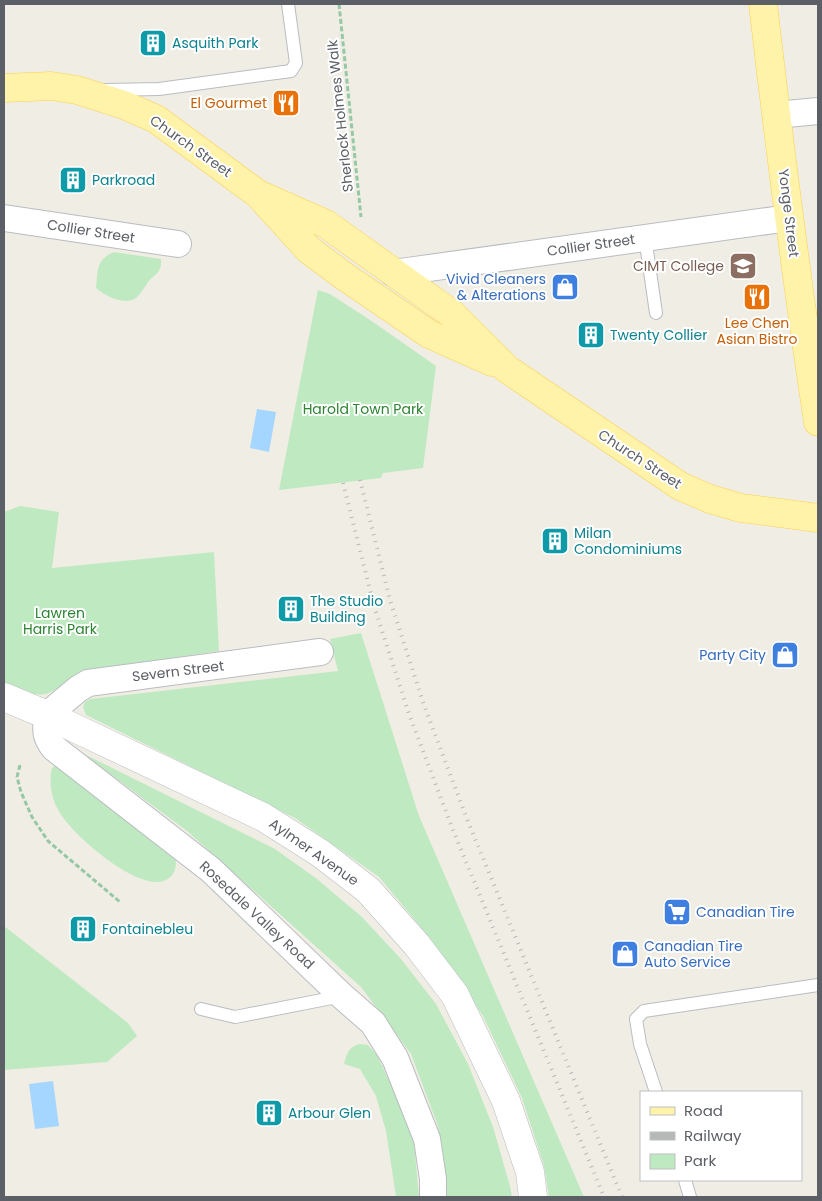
<svg xmlns="http://www.w3.org/2000/svg" width="822" height="1201" font-family="Poppins,sans-serif">
<style>
.green{fill:#bfe9c0}
.water{fill:#a5d6ff}
.lines{fill:none;stroke-linecap:round;stroke-linejoin:round}
.lane-casing{stroke:#b9bcc1;stroke-width:14}
.street-casing{stroke:#b9bcc1;stroke-width:28}
.secondary-casing{stroke:#babdc3;stroke-width:29}
.primary-casing{stroke:#fdd050;stroke-width:29}
.path{stroke:#96c8a5;stroke-width:3;stroke-dasharray:5 2.5;stroke-linecap:butt}
.lane{stroke:#fff;stroke-width:12}
.street{stroke:#fff;stroke-width:26}
.secondary{stroke:#fff;stroke-width:28}
.primary{stroke:#fff3aa;stroke-width:28}
.rail{stroke:#b6b7b7;stroke-width:4;stroke-dasharray:1 6;stroke-linecap:butt}
.labels{text-anchor:middle;dominant-baseline:central;stroke-width:4;stroke-linejoin:round;paint-order:stroke}
.culture-label{font-size:14px;fill:#0d838f;stroke:#fff;text-anchor:start}
.food-label{font-size:14px;fill:#c56008;stroke:#fff;text-anchor:end}
.street-label{font-size:14px;fill:#5c6066;stroke:#fff}
.education-label{font-size:14px;fill:#785e54;stroke:#fff;text-anchor:end}
.shop-label{font-size:14px;fill:#366cbe;stroke:#fff;text-anchor:end}
.park-label{font-size:14px;fill:#2d8433;stroke:#fff}
</style>
<rect width="100%" height="100%" fill="#f0eee4"/>
<!-- green -->
<g class="green">
<path d="M114 252 161 259C162 273 156 273 148 282 145 286 141 294 136 298 125 306 105 296 96 288 98 271 96 259 114 252Z"/>
<polygon points="318,290 330,294 373,322 436,366 423,468 383,473 381,478 279,490"/>
<path d="M20 506 59 512 52 568 214 552 219 651 82 671C70 677 61 688 49 693 37 698 15 689 4 684V512Z"/>
<polygon points="361,633 419,816 584,1197 549,1197 544,1166 522,1098 483,1016 429,937 379,877 295,818 86,715 83,707 85,702 90,699 338,671 330,639"/>
<polygon points="82,753 275,849 317,879 362,917 401,959 436,1004 468,1064 493,1127 510,1186 512,1197 446,1197 438,1126 411,1054 361,987 187,831"/>
<path d="M56 765 176 860C176 869 174 876 166 880 139 893 76 837 62 816 52 802 48 784 52 768Z"/>
<polygon points="4,926 128,1023 137,1036 107,1062 4,1070"/>
<path d="M359 1044 368 1045 377 1055 408 1122 414 1143 419 1197H396L386 1131 376 1096 360 1069 344 1064C347 1053 348 1048 359 1044Z"/>
</g>
<!-- water -->
<g class="water">
<polygon points="257,409 276,412 269,452 250,448"/>
<polygon points="53,1081 59,1126 35,1129 29,1084"/>
</g>
<g class="lines">
<!-- lane casing -->
<g class="lane-casing">
<g id="lane">
<polyline points="106,90 159,89 291,71 296,63 288,4"/>
<polyline points="645,237 656,313"/>
<polyline points="201,1009 235,1017 342,996"/>
<polyline points="656,1092 640,1044 636,1019 644,1011 818,985"/>
<polyline points="685,1180 690,1197"/>
</g>
</g>
<!-- street casing -->
<g class="street-casing">
<g id="street">
<polyline points="776,115 818,111"/>
<polyline points="4,218 178,244"/>
<polyline points="393,273 789,218"/>
<path d="M320 652 88 683 78 689 47 715C46 730 44 735 54 748L211 870 342 996 373 1023 395 1058 427 1139 433 1179V1197"/>
</g>
</g>
<!-- secondary casing -->
<g class="secondary-casing">
<polyline id="secondary" points="4,697 47,715 263,817 320,853 368,890 417,945 455,995 506,1101 530,1172 533,1197"/>
</g>
<!-- primary casing -->
<g class="primary-casing">
<g id="primary">
<path d="M763 4C779 143 797 283 818 422"/>
<polyline points="4,88 51,86 77,90 124,105 156,119 258,194 309,250 344,276 429,334 492,362"/>
<polyline points="258,194 326,224 452,314 507,369 680,486 710,499 741,508 818,518"/>
</g>
</g>
<!-- path -->
<g class="path">
<polyline points="339,4 361,217"/>
<polyline points="20,765 17,777 21,792 32,817 48,841 120,902"/>
</g>
<!-- lane -->
<use href="#lane" class="lane"/>
<!-- street -->
<use href="#street" class="street"/>
<!-- secondary -->
<use href="#secondary" class="secondary"/>
<!-- primary -->
<use href="#primary" class="primary"/>
<!-- rail -->
<g class="rail">
<polyline points="360,480 390,600 424,705 467,819 622,1197"/>
<polyline points="343,483 374,606 409,714 453,830 604,1197"/>
</g>
</g>
<!-- icons -->
<defs>
<g id="building-square" transform="scale(1.4375)"><rect x="-9" y="-9" width="18" height="18" rx="4" fill="#0f9aa8" stroke="#fff"/><path d="M-4-6H4V6H1V3H-1V6H-4ZM-2.5-4.3h1.7v1.8h-1.7ZM.8-4.3h1.7v1.8H.8ZM-2.5-1h1.7V.8h-1.7ZM.8-1h1.7V.8H.8Z" fill="#fff"/></g>
<g id="restaurant-square" transform="scale(1.4375)"><rect x="-9" y="-9" width="18" height="18" rx="4" fill="#e8710a" stroke="#fff"/><path d="M-5-6h1v4h1v-4h1v4h1v-4h1v5L-1.5 .5V6h-2V.5L-5-1ZM5-6V6H3V1.5H1.5Q1.5-4 5-6Z" fill="#fff"/></g>
<g id="university-square" transform="scale(1.4375)"><rect x="-9" y="-9" width="18" height="18" rx="4" fill="#8d6e63" stroke="#fff"/><path d="M0-5L7-2L0 1L-7-2ZM-4 1L0 2.5L4 1V4Q0 6-4 4Z" fill="#fff"/></g>
<g id="shop-square" transform="scale(1.4375)"><rect x="-9" y="-9" width="18" height="18" rx="4" fill="#3f7fe0" stroke="#fff"/><path d="M-5-2.5h2.3a2.7 3.5 0 0 1 5.4 0H5L5.5 6h-11ZM-1.5-2.5h3a1.5 2.3 0 0 0-3 0Z" fill="#fff"/></g>
<g id="supermarket-square" transform="scale(1.4375)"><rect x="-9" y="-9" width="18" height="18" rx="4" fill="#3f7fe0" stroke="#fff"/><path d="M-6-5.5h2.5l.6 2H6L4.5 2H-2.5L-4.4-4H-6ZM-1.5 3.2a1.3 1.3 0 1 0 .1 0ZM3 3.2a1.3 1.3 0 1 0 .1 0Z" fill="#fff"/></g>
</defs>
<g fill-rule="evenodd">
<use href="#building-square" x="153" y="43"/>
<use href="#restaurant-square" x="286" y="103"/>
<use href="#building-square" x="73" y="180"/>
<use href="#university-square" x="743" y="266"/>
<use href="#shop-square" x="565" y="287"/>
<use href="#restaurant-square" x="757" y="297"/>
<use href="#building-square" x="591" y="335"/>
<use href="#building-square" x="555" y="541"/>
<use href="#building-square" x="291" y="609"/>
<use href="#shop-square" x="785" y="655"/>
<use href="#supermarket-square" x="677" y="912"/>
<use href="#building-square" x="83" y="929"/>
<use href="#shop-square" x="625" y="954"/>
<use href="#building-square" x="269" y="1113"/>
</g>
<g class="labels">
<!-- culture labels -->
<g class="culture-label">
<text x="172" y="43">Asquith Park</text>
<text x="92" y="180">Parkroad</text>
<text x="610" y="335">Twenty Collier</text>
<text x="574" y="533">Milan<tspan x="574" dy="16">Condominiums</tspan></text>
<text x="310" y="601">The Studio<tspan x="310" dy="16">Building</tspan></text>
<text x="102" y="929">Fontainebleu</text>
<text x="288" y="1113">Arbour Glen</text>
</g>
<!-- food labels -->
<g class="food-label">
<text x="267" y="103">El Gourmet</text>
<text x="757" y="323" text-anchor="middle">Lee Chen<tspan x="757" dy="16">Asian Bistro</tspan></text>
</g>
<!-- street labels -->
<g class="street-label">
<text transform="translate(340 116) rotate(-96)">Sherlock Holmes Walk</text>
<text transform="translate(191 146) rotate(35)">Church Street</text>
<text transform="translate(789 213) rotate(83)">Yonge Street</text>
<text transform="translate(91 231) rotate(9)">Collier Street</text>
<text transform="translate(591 245) rotate(-8)">Collier Street</text>
<text transform="translate(640 459) rotate(33)">Church Street</text>
<text transform="translate(178 671) rotate(-7)">Severn Street</text>
<text transform="translate(314 852) rotate(35)">Aylmer Avenue</text>
<text transform="translate(257 915) rotate(43)">Rosedale Valley Road</text>
</g>
<!-- education labels -->
<g class="education-label">
<text x="724" y="266">CIMT College</text>
</g>
<!-- shop labels -->
<g class="shop-label">
<text x="546" y="279">Vivid Cleaners<tspan x="546" dy="16">&amp; Alterations</tspan></text>
<text x="766" y="655">Party City</text>
<text x="696" y="912" text-anchor="start">Canadian Tire</text>
<text x="644" y="946" text-anchor="start">Canadian Tire<tspan x="644" dy="16">Auto Service</tspan></text>
</g>
<!-- park labels -->
<g class="park-label">
<text x="363" y="409">Harold Town Park</text>
<text x="60" y="613">Lawren<tspan x="60" dy="16">Harris Park</tspan></text>
</g>
</g>
<!-- border -->
<rect width="822" height="1201" fill="none" stroke="#5c6066" stroke-width="10"/>
<!-- legend -->
<rect x="640" y="1091" width="162" height="90" fill="#ffffff" stroke="#bebfc2"/>
<rect x="650" y="1107" width="25" height="8" fill="#fff3aa" stroke="#bebfc2"/>
<text x="684" y="1116" font-size="15" fill="#5c6066">Road</text>
<rect x="650" y="1132" width="25" height="8" fill="#b6b7b7" stroke="#bebfc2"/>
<text x="684" y="1141" font-size="15" fill="#5c6066">Railway</text>
<rect x="650" y="1154" width="25" height="15" fill="#bfe9c0" stroke="#bebfc2"/>
<text x="684" y="1166" font-size="15" fill="#5c6066">Park</text>
</svg>
